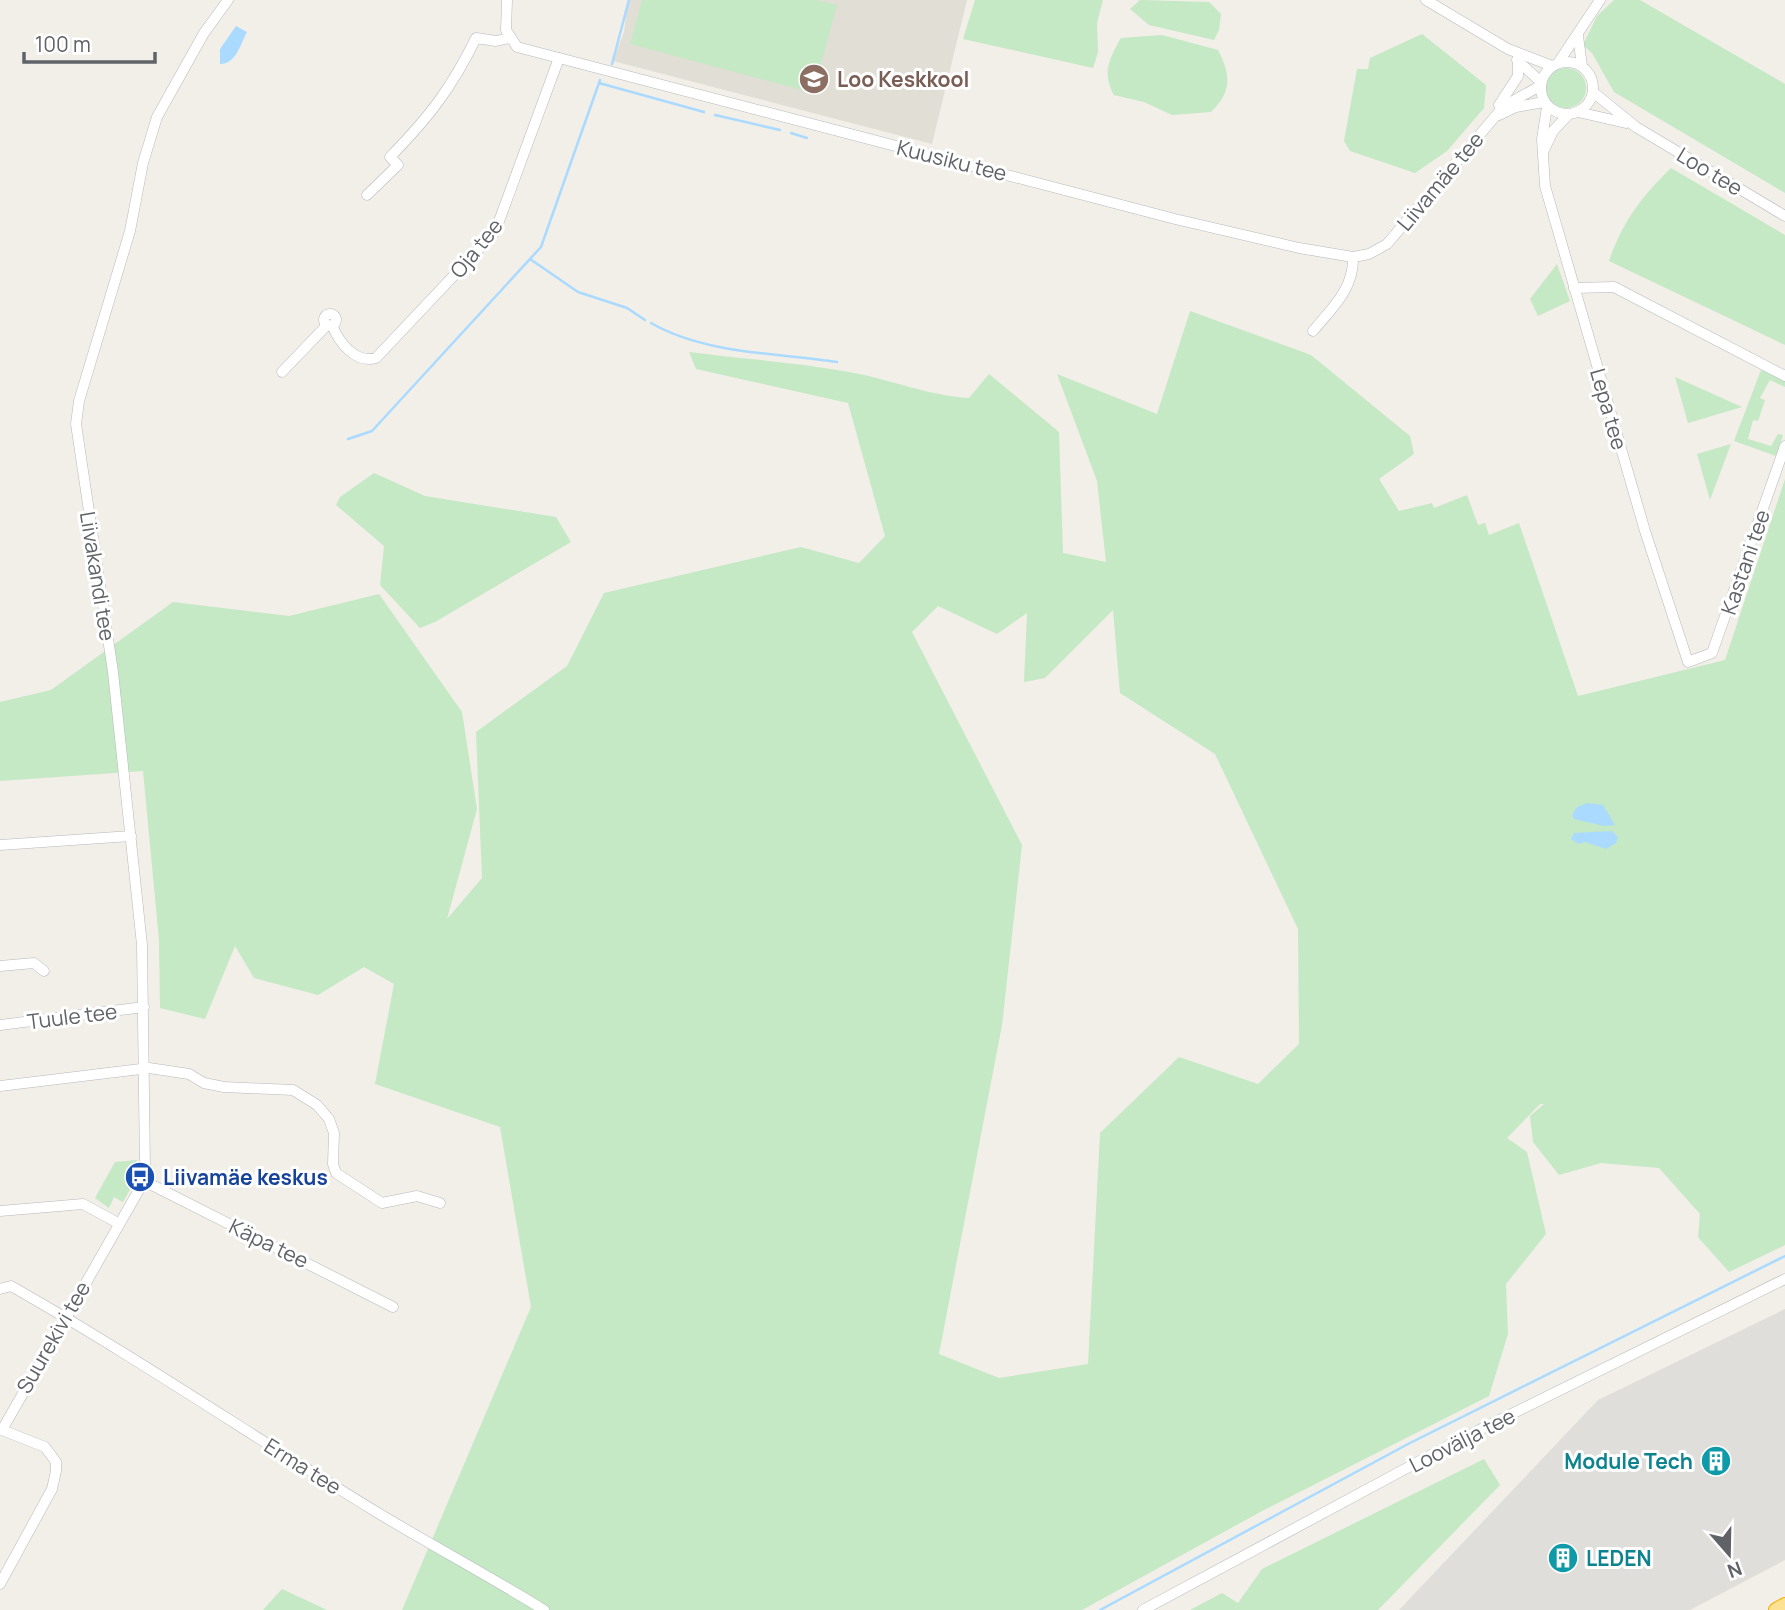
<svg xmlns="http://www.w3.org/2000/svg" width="1785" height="1610" font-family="Manrope,sans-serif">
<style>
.industrial{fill:#e0deda}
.education{fill:#e1ded6}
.green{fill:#c5e8c5;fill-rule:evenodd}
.water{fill:#aadaff}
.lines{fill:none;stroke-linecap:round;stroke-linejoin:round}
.stream{stroke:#aadaff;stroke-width:2.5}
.minor-casing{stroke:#b5b8bc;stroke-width:11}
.highway-casing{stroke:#f9ab00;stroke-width:16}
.minor{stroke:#fff;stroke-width:10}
.highway{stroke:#fde293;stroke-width:14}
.labels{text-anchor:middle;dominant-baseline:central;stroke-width:6;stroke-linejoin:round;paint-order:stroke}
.education-label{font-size:21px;font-weight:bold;fill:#785e54;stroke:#fff;text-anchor:start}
.street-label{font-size:21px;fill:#5f6368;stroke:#fff}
.transit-label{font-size:21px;font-weight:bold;fill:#164399;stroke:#fff;text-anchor:start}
.culture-label{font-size:21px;font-weight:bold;fill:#0d838f;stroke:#fff;text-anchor:end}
</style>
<rect width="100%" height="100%" fill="#f1efe8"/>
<!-- industrial -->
<polygon class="industrial" points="1785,1309 1785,1560 1690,1610 1399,1610 1598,1400"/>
<!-- education -->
<polygon class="education" points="628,0 967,0 932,144 613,61 624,32"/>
<!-- green -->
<g class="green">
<polygon points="642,0 816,0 837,5 813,93 630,44"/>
<polygon points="975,0 1103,0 1097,23 1098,52 1093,68 963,39"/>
<polygon points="1140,0 1209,2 1221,14 1219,30 1214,40 1149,25 1130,9"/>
<polygon points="1614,0 1640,0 1785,84 1785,193 1614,92 1592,53 1583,45 1597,16"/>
<polygon points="1422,34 1486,85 1484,108 1447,151 1415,173 1350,151 1344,141 1357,69 1368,69 1370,58"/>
<path d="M1162 35 1218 50C1231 75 1232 92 1211 112L1172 115 1144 102 1114 95C1102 73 1109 59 1121 38Z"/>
<circle cx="1566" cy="88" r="20"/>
<path d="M1671 168 1785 235V345L1609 261C1622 222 1642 196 1671 168Z"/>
<polygon points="1557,264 1570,301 1538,316 1530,299"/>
<path d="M1190 311 1311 355 1410 436 1414 454 1379 479 1399 511 1432 503 1434 508 1467 495 1478 525 1485 523 1489 535 1519 523 1578 696 1725 660 1785 479V1245L1729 1272 1698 1237 1700 1214 1659 1168 1601 1163 1559 1175 1533 1142 1530 1116 1544 1104H1540L1507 1138 1527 1152 1546 1234 1506 1284 1508 1334 1489 1396 1262 1511 1082 1610H402L531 1307 500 1127 375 1084 394 984 364 967 318 995 254 978 235 946 205 1019 160 1008 159 940 143 771 0 781V702L51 690 173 602 289 616 379 594 462 712 477 809 447 919 482 878 476 732 567 666 604 593 801 547 859 563 885 536 848 403 696 369 689 352C742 359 796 362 849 372 889 379 929 396 969 398L989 374 1059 432 1063 553 1106 562 1097 481 1057 374 1157 414ZM938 606 997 634 1027 613 1024 682 1045 678 1113 610 1120 693 1215 754 1298 929 1299 1044 1258 1084 1179 1057 1100 1133 1088 1364 999 1378 939 1354 1002 1025 1022 845 912 632Z"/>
<polygon points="1761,370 1785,381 1785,387 1770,380 1760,398 1765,400 1758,421 1753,420 1748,439 1771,446 1778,434 1783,435 1776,456 1734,441"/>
<polygon points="1675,377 1742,407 1688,423"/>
<polygon points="1731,444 1710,500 1697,454"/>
<polygon points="374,473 425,496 556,517 571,542 435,622 420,628 380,585 384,546 336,505 340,497"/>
<polygon points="137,1160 138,1175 123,1202 114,1197 109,1208 95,1198 115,1162"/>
<polygon points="1484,1459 1500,1485 1378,1610 1190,1610 1222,1593 1238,1603 1262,1569"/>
<polygon points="282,1589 327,1610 263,1610"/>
</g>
<!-- water -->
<g class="water">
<path d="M236 26 247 32C240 45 236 64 220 64V49Z"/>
<polygon points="1587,803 1603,805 1615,825 1604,826 1574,819 1572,815 1577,807"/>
<polygon points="1612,831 1618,837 1616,843 1606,849 1585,842 1579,844 1571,839 1574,833"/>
</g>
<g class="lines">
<!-- stream -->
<g class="stream">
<polyline points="612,64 629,0"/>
<polyline points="599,83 704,112"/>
<polyline points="715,115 780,130"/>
<polyline points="791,133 807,138"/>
<polyline points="530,259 578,292 627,308 645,320"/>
<path d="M651 323C705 354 776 353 837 362"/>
<polyline points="348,439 372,431 541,247 600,80"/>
<polyline points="1100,1610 1408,1444 1785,1256"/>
</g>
<!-- minor casing -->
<g class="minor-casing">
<g id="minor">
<polyline points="507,0 506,30 517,47 1175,219 1299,248 1353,257 1369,254 1387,244 1504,106 1540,86"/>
<polyline points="1426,0 1508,49 1552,66"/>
<polyline points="1578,36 1582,66"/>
<polyline points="1517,60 1541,82"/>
<circle cx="1567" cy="88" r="26"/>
<polyline points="1558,63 1600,0"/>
<polyline points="1593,92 1636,127 1785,216"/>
<polyline points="1499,105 1518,76 1518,61"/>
<polyline points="1547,107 1542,139 1545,186 1645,531 1688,662 1712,653 1785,446"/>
<polyline points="1578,112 1626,123"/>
<polyline points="1499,115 1516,107 1544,102"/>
<polyline points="1544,150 1553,131 1568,115"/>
<path d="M367 195 398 165 390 157C429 117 451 89 476 38L496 41 509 38"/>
<polyline points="1574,288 1614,287 1785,376"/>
<circle cx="330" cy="320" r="6"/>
<path d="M332 325C339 343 356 364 376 358L495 232 559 58"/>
<path d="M1313 331C1332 308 1354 289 1353 257"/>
<polyline points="282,372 327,325"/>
<polyline points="0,845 131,836"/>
<polyline points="0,966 34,963 44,971"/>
<polyline points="0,1025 144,1007"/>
<polyline points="0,1086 149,1068 189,1074 204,1083 224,1087 293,1090 317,1105 329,1119 334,1133 333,1164 336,1173 382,1203 417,1196 440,1203"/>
<polyline points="144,1181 393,1307"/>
<polyline points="0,1211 83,1204 118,1223"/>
<path d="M0 1289 11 1286C136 1357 255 1438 378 1513 433 1546 489 1576 544 1610"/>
<polyline points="0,1584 52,1489 56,1471 56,1462 45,1447 2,1430 144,1181 145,1167 142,945 113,672 76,424 79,401 130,231 143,163 157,117 204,33 228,0"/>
<polyline points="1143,1610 1457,1441 1785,1279"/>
</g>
</g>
<!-- highway casing -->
<g class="highway-casing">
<polyline id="highway" points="1776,1610 1785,1605"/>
</g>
<!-- minor -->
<use href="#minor" class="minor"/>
<!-- highway -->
<use href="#highway" class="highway"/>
</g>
<!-- icons -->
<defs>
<g id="school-disc" transform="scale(1.575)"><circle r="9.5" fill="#8d6e63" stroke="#fff"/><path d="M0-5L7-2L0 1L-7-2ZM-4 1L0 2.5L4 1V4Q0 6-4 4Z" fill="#fff"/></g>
<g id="bus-disc" transform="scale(1.575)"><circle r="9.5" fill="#1a4fb4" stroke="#fff"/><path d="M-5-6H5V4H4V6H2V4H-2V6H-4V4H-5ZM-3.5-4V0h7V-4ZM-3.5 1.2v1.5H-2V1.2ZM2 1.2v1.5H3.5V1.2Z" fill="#fff"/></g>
<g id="building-disc" transform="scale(1.575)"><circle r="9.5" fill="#0f9aa8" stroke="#fff"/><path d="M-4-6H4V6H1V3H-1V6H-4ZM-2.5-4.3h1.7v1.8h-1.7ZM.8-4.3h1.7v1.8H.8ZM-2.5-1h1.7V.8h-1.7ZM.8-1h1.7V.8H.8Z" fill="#fff"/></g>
</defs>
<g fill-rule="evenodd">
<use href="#school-disc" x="814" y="79"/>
<use href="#bus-disc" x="140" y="1177"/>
<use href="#building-disc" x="1716" y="1461"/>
<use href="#building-disc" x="1563" y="1558"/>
</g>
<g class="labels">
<!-- education labels -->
<g class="education-label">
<text x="837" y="79">Loo Keskkool</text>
</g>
<!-- street labels -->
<g class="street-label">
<text transform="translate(952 160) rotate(14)">Kuusiku tee</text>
<text transform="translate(1710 171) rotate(31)">Loo tee</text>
<text transform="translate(1440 181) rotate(-50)">Liivamäe tee</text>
<text transform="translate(476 248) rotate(-51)">Oja tee</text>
<text transform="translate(1609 409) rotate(74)">Lepa tee</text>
<text transform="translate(1745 562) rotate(-71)">Kastani tee</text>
<text transform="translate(98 576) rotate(81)">Liivakandi tee</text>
<text transform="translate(72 1016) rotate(-7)">Tuule tee</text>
<text transform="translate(269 1243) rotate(26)">Käpa tee</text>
<text transform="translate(53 1337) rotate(-60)">Suurekivi tee</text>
<text transform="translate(1462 1440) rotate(-27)">Loovälja tee</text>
<text transform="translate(303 1466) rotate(32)">Erma tee</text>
</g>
<!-- transit labels -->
<g class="transit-label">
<text x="163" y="1177">Liivamäe keskus</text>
</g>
<!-- culture labels -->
<g class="culture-label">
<text x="1693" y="1461">Module Tech</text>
<text x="1586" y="1558" text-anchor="start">LEDEN</text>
</g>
</g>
<!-- north arrow -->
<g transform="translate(1729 1554) rotate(160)" stroke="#ffffff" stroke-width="5" paint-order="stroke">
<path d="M0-5L12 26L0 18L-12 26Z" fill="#5f6368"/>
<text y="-10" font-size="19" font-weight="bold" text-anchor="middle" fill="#5f6368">N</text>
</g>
<!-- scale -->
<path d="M24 52v10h131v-10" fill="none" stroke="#5f6368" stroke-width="3.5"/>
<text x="35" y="52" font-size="21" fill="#5f6368" stroke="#ffffff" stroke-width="5" paint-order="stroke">100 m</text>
</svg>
